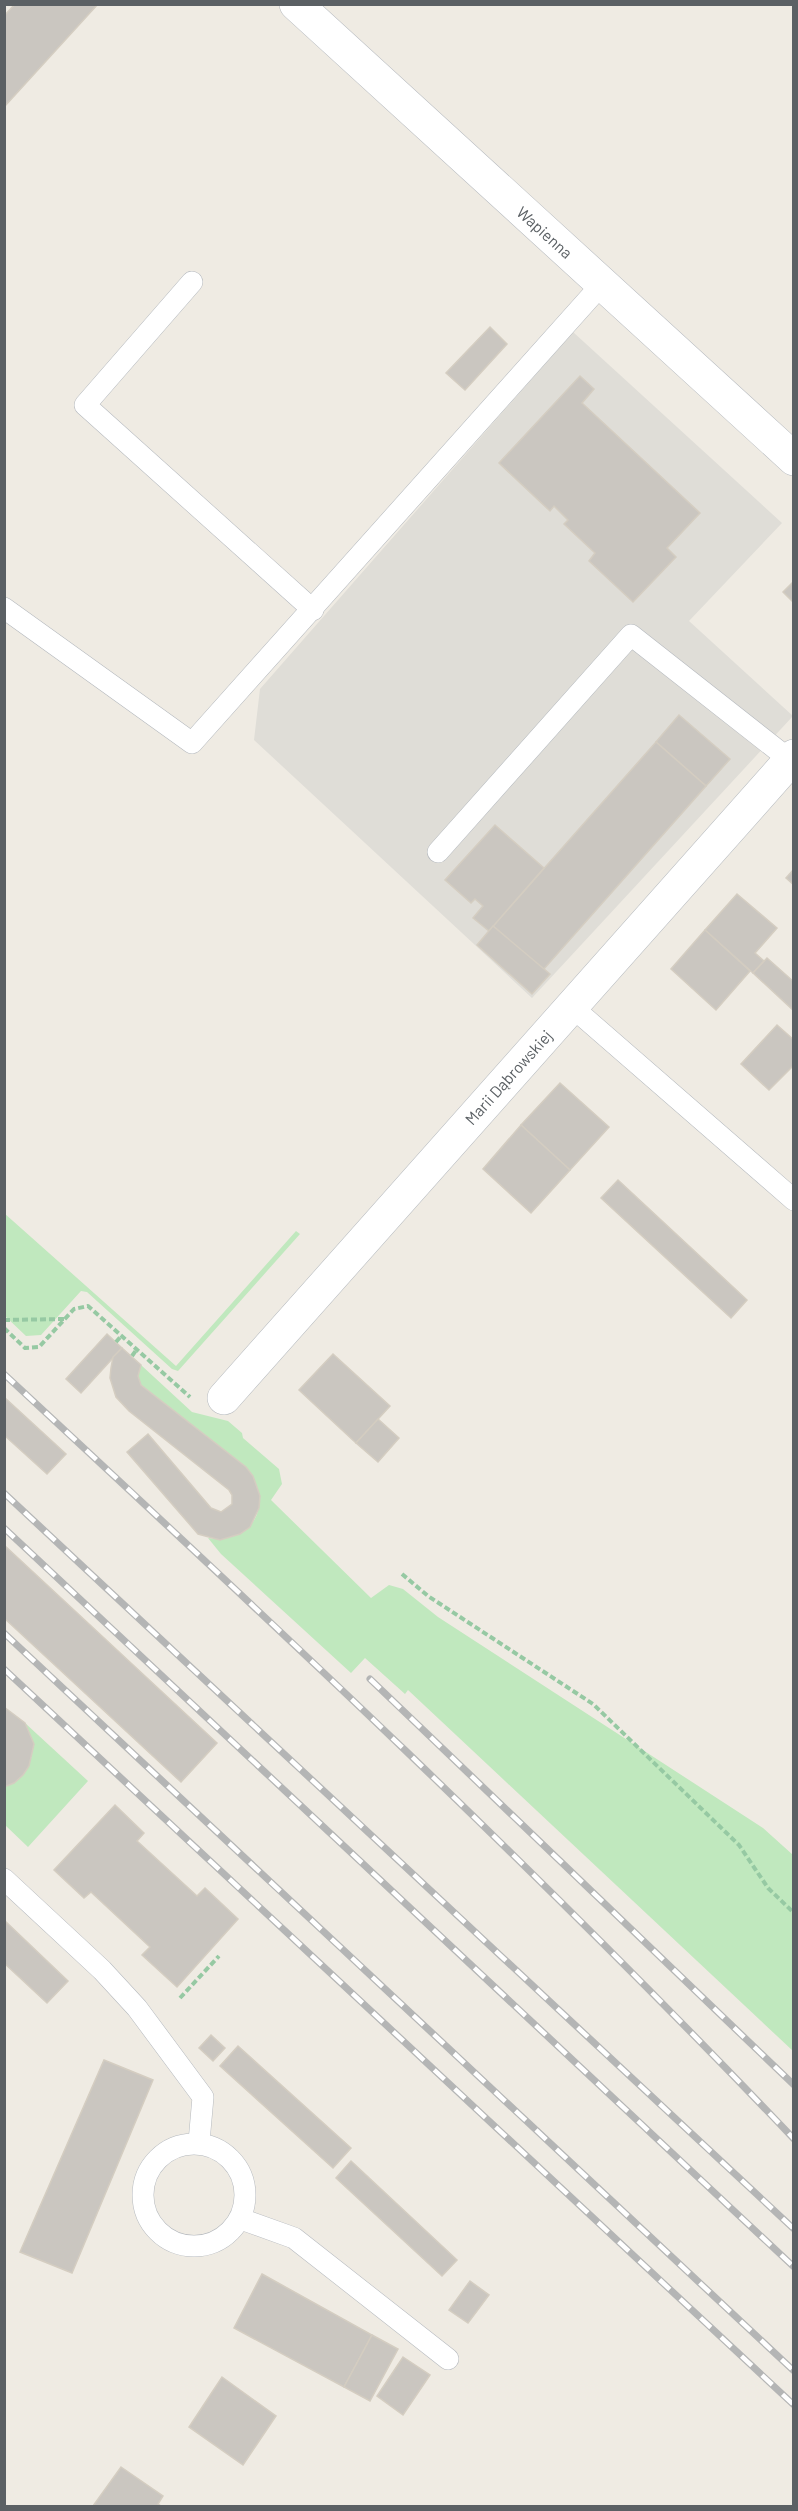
<svg xmlns="http://www.w3.org/2000/svg" width="798" height="2511" font-family="Barlow,sans-serif">
<style>
.industrial{fill:#dfddd7}
.green{fill:#c0e8be}
.building{fill:#cac6c0;stroke:#d4cdc1;stroke-width:1.5}
.lines{fill:none;stroke-linecap:round;stroke-linejoin:round}
.lane-casing{stroke:#b5b9be;stroke-width:22}
.street-casing{stroke:#b5b9be;stroke-width:34}
.path{stroke:#96c9a3;stroke-width:4;stroke-dasharray:6 3;stroke-linecap:butt}
.lane{stroke:#fff;stroke-width:21}
.street{stroke:#fff;stroke-width:33}
.rail-casing{stroke:#b4b5b5;stroke-width:7}
.rail{stroke:#fff;stroke-width:4.5;stroke-dasharray:14;stroke-linecap:butt}
.labels{text-anchor:middle;dominant-baseline:central;stroke-width:6;stroke-linejoin:round;paint-order:stroke}
.street-label{font-size:16px;fill:#5b6064;stroke:#fff}
</style>
<rect width="100%" height="100%" fill="#efebe3"/>
<!-- industrial -->
<polygon class="industrial" points="573,332 782,523 689,621 793,716 532,998 254,740 260,689"/>
<!-- green -->
<g class="green">
<polygon points="4,1213 176,1366 296,1231 300,1234 178,1371 172,1369 87,1292 81,1291 41,1335 26,1336 5,1316"/>
<path d="M141 1365 192 1412 228 1421 242 1433 243 1438 279 1469 282 1484 271 1500 371 1598 389 1585 403 1589 438 1617 763 1828 793 1855V2051L408 1690 405 1694 365 1658 351 1673 221 1554 208 1538C254 1545 276 1501 245 1467L141 1385 138 1376Z"/>
<path d="M25 1723 88 1781 28 1847 5 1825 4 1787C33 1776 39 1748 25 1723Z"/>
</g>
<!-- building -->
<g class="building">
<polygon points="15,4 98,4 4,107 4,16"/>
<polygon points="490,327 507,344 465,390 446,373"/>
<polygon points="580,376 594,389 582,403 700,513 667,548 676,557 633,602 589,561 595,553 564,524 568,520 554,506 550,511 499,463"/>
<polygon points="794,581 794,603 783,592"/>
<polygon points="679,715 730,759 706,786 656,742"/>
<polygon points="656,742 706,786 543,970 493,926"/>
<polygon points="495,825 544,868 489,931 473,918 483,906 475,899 471,903 445,880"/>
<polygon points="794,869 794,885 786,878"/>
<polygon points="737,894 777,928 755,953 764,961 753,973 705,930"/>
<polygon points="493,926 550,974 532,994 477,945"/>
<polygon points="705,930 750,971 716,1010 671,969"/>
<polygon points="767,958 794,982 794,1011 753,973"/>
<polygon points="777,1025 794,1040 794,1065 769,1090 741,1064"/>
<polygon points="560,1083 609,1127 570,1170 521,1125"/>
<polygon points="521,1125 570,1170 531,1213 483,1169"/>
<polygon points="618,1180 747,1300 731,1318 601,1198"/>
<polygon points="107,1334 122,1348 81,1393 66,1379"/>
<polygon points="122,1348 141,1365 138,1376 141,1385 246,1467 253,1476 260,1496 259,1508 250,1527 240,1534 220,1540 198,1534 127,1452 148,1434 211,1508 221,1512 232,1504 232,1495 229,1490 129,1411 116,1397 110,1378 111,1368 113,1357"/>
<polygon points="333,1354 390,1406 356,1443 299,1390"/>
<polygon points="4,1397 66,1454 47,1474 4,1435"/>
<polygon points="378,1419 399,1438 378,1462 356,1443"/>
<polygon points="4,1545 217,1743 181,1782 4,1618"/>
<polygon points="4,1707 25,1723 34,1744 29,1766 23,1775 14,1783 4,1787"/>
<polygon points="115,1805 144,1833 137,1841 197,1896 205,1888 238,1919 177,1987 142,1955 150,1947 91,1892 84,1898 54,1870"/>
<polygon points="4,1920 68,1981 47,2003 4,1963"/>
<polygon points="211,2035 225,2048 213,2061 199,2048"/>
<polygon points="238,2046 351,2148 333,2168 220,2066"/>
<polygon points="104,2060 153,2080 72,2273 20,2252"/>
<polygon points="351,2161 457,2260 442,2276 336,2178"/>
<polygon points="262,2274 372,2335 344,2387 234,2328"/>
<polygon points="470,2281 489,2295 468,2323 449,2310"/>
<polygon points="372,2335 398,2349 370,2401 344,2387"/>
<polygon points="403,2357 430,2375 403,2415 377,2396"/>
<polygon points="222,2377 276,2416 243,2465 189,2427"/>
<polygon points="121,2467 163,2496 158,2504 161,2506 93,2506"/>
</g>
<g class="lines">
<!-- lane casing -->
<g class="lane-casing">
<g id="lane">
<polyline points="192,282 85,405 313,610"/>
<polyline points="4,608 192,743 602,284"/>
<polyline points="438,852 631,635 790,760"/>
<polyline points="571,1006 794,1200"/>
<polyline points="4,1879 102,1970 137,2008 203,2097 199,2142"/>
<circle cx="194" cy="2195" r="51"/>
<polyline points="241,2219 294,2238 448,2359"/>
</g>
</g>
<!-- street casing -->
<g class="street-casing">
<g id="street">
<polyline points="296,4 794,459"/>
<polyline points="224,1398 794,756"/>
</g>
</g>
<!-- path -->
<g class="path">
<polyline points="4,1320 64,1319"/>
<polyline points="4,1328 25,1348 39,1347 74,1309 88,1306 190,1397"/>
<polyline points="116,1342 122,1335"/>
<polyline points="132,1356 137,1349"/>
<polyline points="402,1574 428,1596 593,1704 739,1845 768,1888 794,1913"/>
<polyline points="180,1998 219,1956"/>
</g>
<!-- lane -->
<use href="#lane" class="lane"/>
<!-- street -->
<use href="#street" class="street"/>
<!-- rail casing -->
<g class="rail-casing">
<g id="rail">
<path d="M4 1374C273 1623 541 1873 794 2139"/>
<polyline points="4,1493 794,2229"/>
<polyline points="4,1528 794,2267"/>
<polyline points="4,1633 794,2371"/>
<polyline points="4,1669 794,2405"/>
<polyline points="370,1679 794,2085"/>
</g>
</g>
<!-- rail -->
<use href="#rail" class="rail"/>
</g>
<g class="labels">
<!-- street labels -->
<g class="street-label">
<text transform="translate(545 232) rotate(42)">Wapienna</text>
<text transform="translate(508 1077) rotate(-48)">Marii Dąbrowskiej</text>
</g>
</g>
<!-- border -->
<rect width="798" height="2511" fill="none" stroke="#5b6064" stroke-width="12"/>
</svg>
